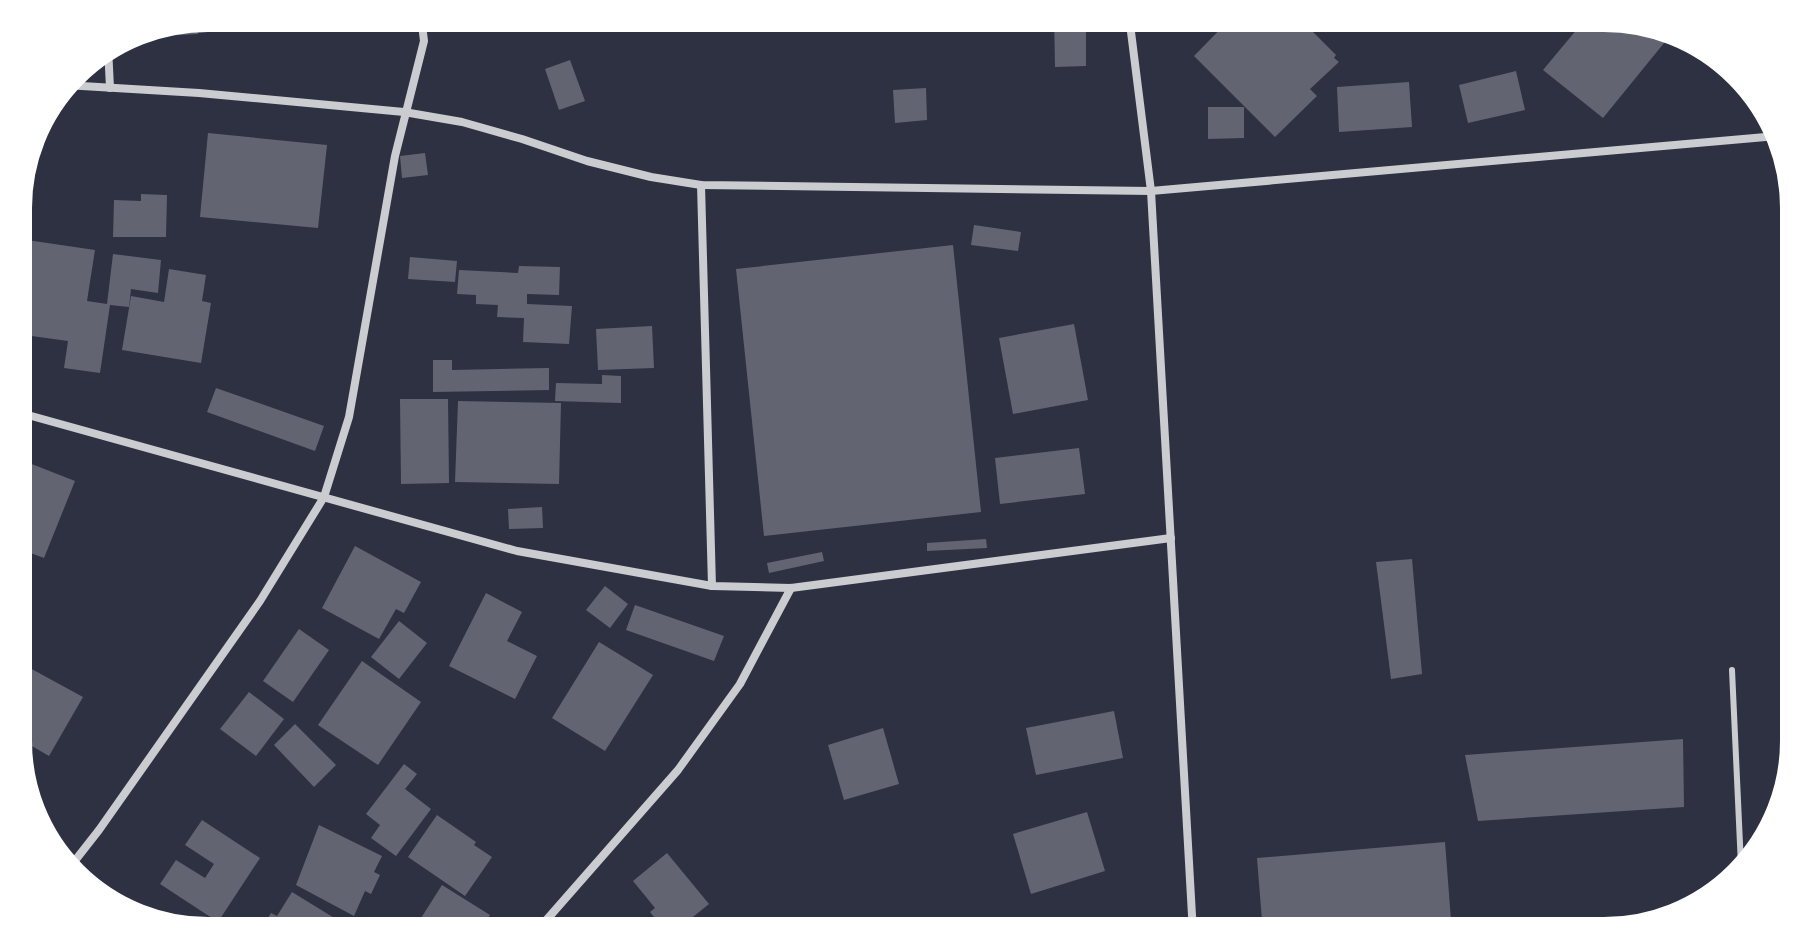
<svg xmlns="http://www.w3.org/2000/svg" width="1812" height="949" font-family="Mulish,sans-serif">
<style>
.building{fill:#626471}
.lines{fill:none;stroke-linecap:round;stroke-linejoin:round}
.service{stroke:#caccd0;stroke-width:6}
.minor{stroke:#caccd0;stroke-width:8}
.rim{fill:none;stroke:#fff;stroke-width:4}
</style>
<rect width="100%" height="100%" fill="#2d3142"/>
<!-- building -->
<g class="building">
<polygon points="373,16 399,16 400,24 375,28"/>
<polygon points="1054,16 1086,16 1086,66 1055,67"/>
<polygon points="1233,16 1297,16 1336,55 1334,58 1339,62 1310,89 1317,96 1275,137 1194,56"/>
<polygon points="1588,16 1604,16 1673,32 1603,118 1543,70"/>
<polygon points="197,18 198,34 164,36 163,25"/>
<polygon points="570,60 585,101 559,110 545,69"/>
<polygon points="1516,71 1525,110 1468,123 1459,85"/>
<polygon points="1409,82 1412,127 1339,132 1337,87"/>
<polygon points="926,88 927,120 895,123 893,90"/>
<polygon points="1208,107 1244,107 1244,138 1208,139"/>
<polygon points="208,133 327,145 318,228 200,217"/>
<polygon points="425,153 428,175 402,178 400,156"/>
<polygon points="141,194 167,195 166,237 113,237 114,200 141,201"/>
<polygon points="974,225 1021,232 1018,251 971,245"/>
<polygon points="27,240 95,250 87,301 107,304 113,254 161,260 158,293 131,289 129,307 110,305 100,373 64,368 68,341 17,334 17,268 23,268"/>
<polygon points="953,245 981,512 764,536 736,269"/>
<polygon points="410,257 457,261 455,282 408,279"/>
<polygon points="519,266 560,267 559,295 527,294 527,304 572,306 569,344 523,342 524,318 497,317 498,305 476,304 476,295 457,294 459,270 518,273"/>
<polygon points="169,269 206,275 202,301 211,303 201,363 122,350 131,296 164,302"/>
<polygon points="1074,324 1088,400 1013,414 999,338"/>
<polygon points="652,326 654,368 598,370 596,329"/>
<polygon points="433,360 452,360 452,370 549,368 549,390 433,392"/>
<polygon points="602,375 621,376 621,403 555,401 556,383 602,384"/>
<polygon points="216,388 324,426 315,451 207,412"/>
<polygon points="400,399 448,399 449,483 401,484"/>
<polygon points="458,401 561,403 559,484 455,482"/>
<polygon points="1079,448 1085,494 1000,504 995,458"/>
<polygon points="24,461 75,481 44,558 17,548 17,480"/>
<polygon points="542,507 543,528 509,529 508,509"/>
<polygon points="986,539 987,548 927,551 927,543"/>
<polygon points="355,546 421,582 404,613 396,609 379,639 322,608"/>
<polygon points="822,552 824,561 769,573 767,563"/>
<polygon points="1412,559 1422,674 1391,679 1376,562"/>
<polygon points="605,586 628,604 610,628 586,610"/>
<polygon points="486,593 522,612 507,641 537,656 515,699 449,666"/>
<polygon points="635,605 724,636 714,661 626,630"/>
<polygon points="399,621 427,643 399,679 371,657"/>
<polygon points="299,629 329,650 293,702 263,681"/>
<polygon points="599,642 653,675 605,751 552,718"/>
<polygon points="17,661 83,697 49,756 18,738"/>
<polygon points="362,661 421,702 378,765 318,725"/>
<polygon points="249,692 284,719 256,756 220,729"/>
<polygon points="1114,711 1123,758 1036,775 1026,728"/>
<polygon points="295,724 336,765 314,787 274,745"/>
<polygon points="883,728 899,784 844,800 828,745"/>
<polygon points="1683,739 1684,807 1478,821 1465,755"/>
<polygon points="404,764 417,774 405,789 431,809 396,856 371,838 380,825 366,814"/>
<polygon points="1087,812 1105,871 1031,894 1013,834"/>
<polygon points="437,815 476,842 474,845 492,857 465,896 408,857"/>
<polygon points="202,820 260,858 218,922 160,884 176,860 205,878 214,864 185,845"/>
<polygon points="319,825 382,856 374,872 380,875 371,894 365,891 354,916 296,885"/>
<polygon points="1445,842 1452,933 1263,933 1257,858"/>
<polygon points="667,853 709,904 673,933 667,933 650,912 655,908 633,881"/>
<polygon points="442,885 490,915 479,933 428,933 416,926"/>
<polygon points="292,892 349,927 345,933 259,933 271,913 277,916"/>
</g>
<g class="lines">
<!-- service -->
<polyline class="service" points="1732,670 1741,866"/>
<!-- minor -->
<g class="minor">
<polyline points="1129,16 1151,191 1193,933"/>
<polyline points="108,47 110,88"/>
<polyline points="65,85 199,93 404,112 462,122 522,139 587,161 651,177 701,185 1151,191 1777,136"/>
<polyline points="701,185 712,586"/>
<polyline points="17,412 517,551 712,586 791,588 1171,538"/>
<polyline points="70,867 99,830 260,601 324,497 349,417 395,156 424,41 421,16"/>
<polyline points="535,933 678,770 740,684 791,588"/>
</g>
</g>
<!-- crop -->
<path d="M0 0H1812V949H0ZM208 30H1604A178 178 0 0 1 1782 208V741A178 178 0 0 1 1604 919H208A178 178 0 0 1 30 741V208A178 178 0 0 1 208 30Z" fill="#fff" fill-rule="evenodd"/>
<path class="rim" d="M208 30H1604A178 178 0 0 1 1782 208V741A178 178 0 0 1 1604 919H208A178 178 0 0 1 30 741V208A178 178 0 0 1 208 30Z"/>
</svg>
